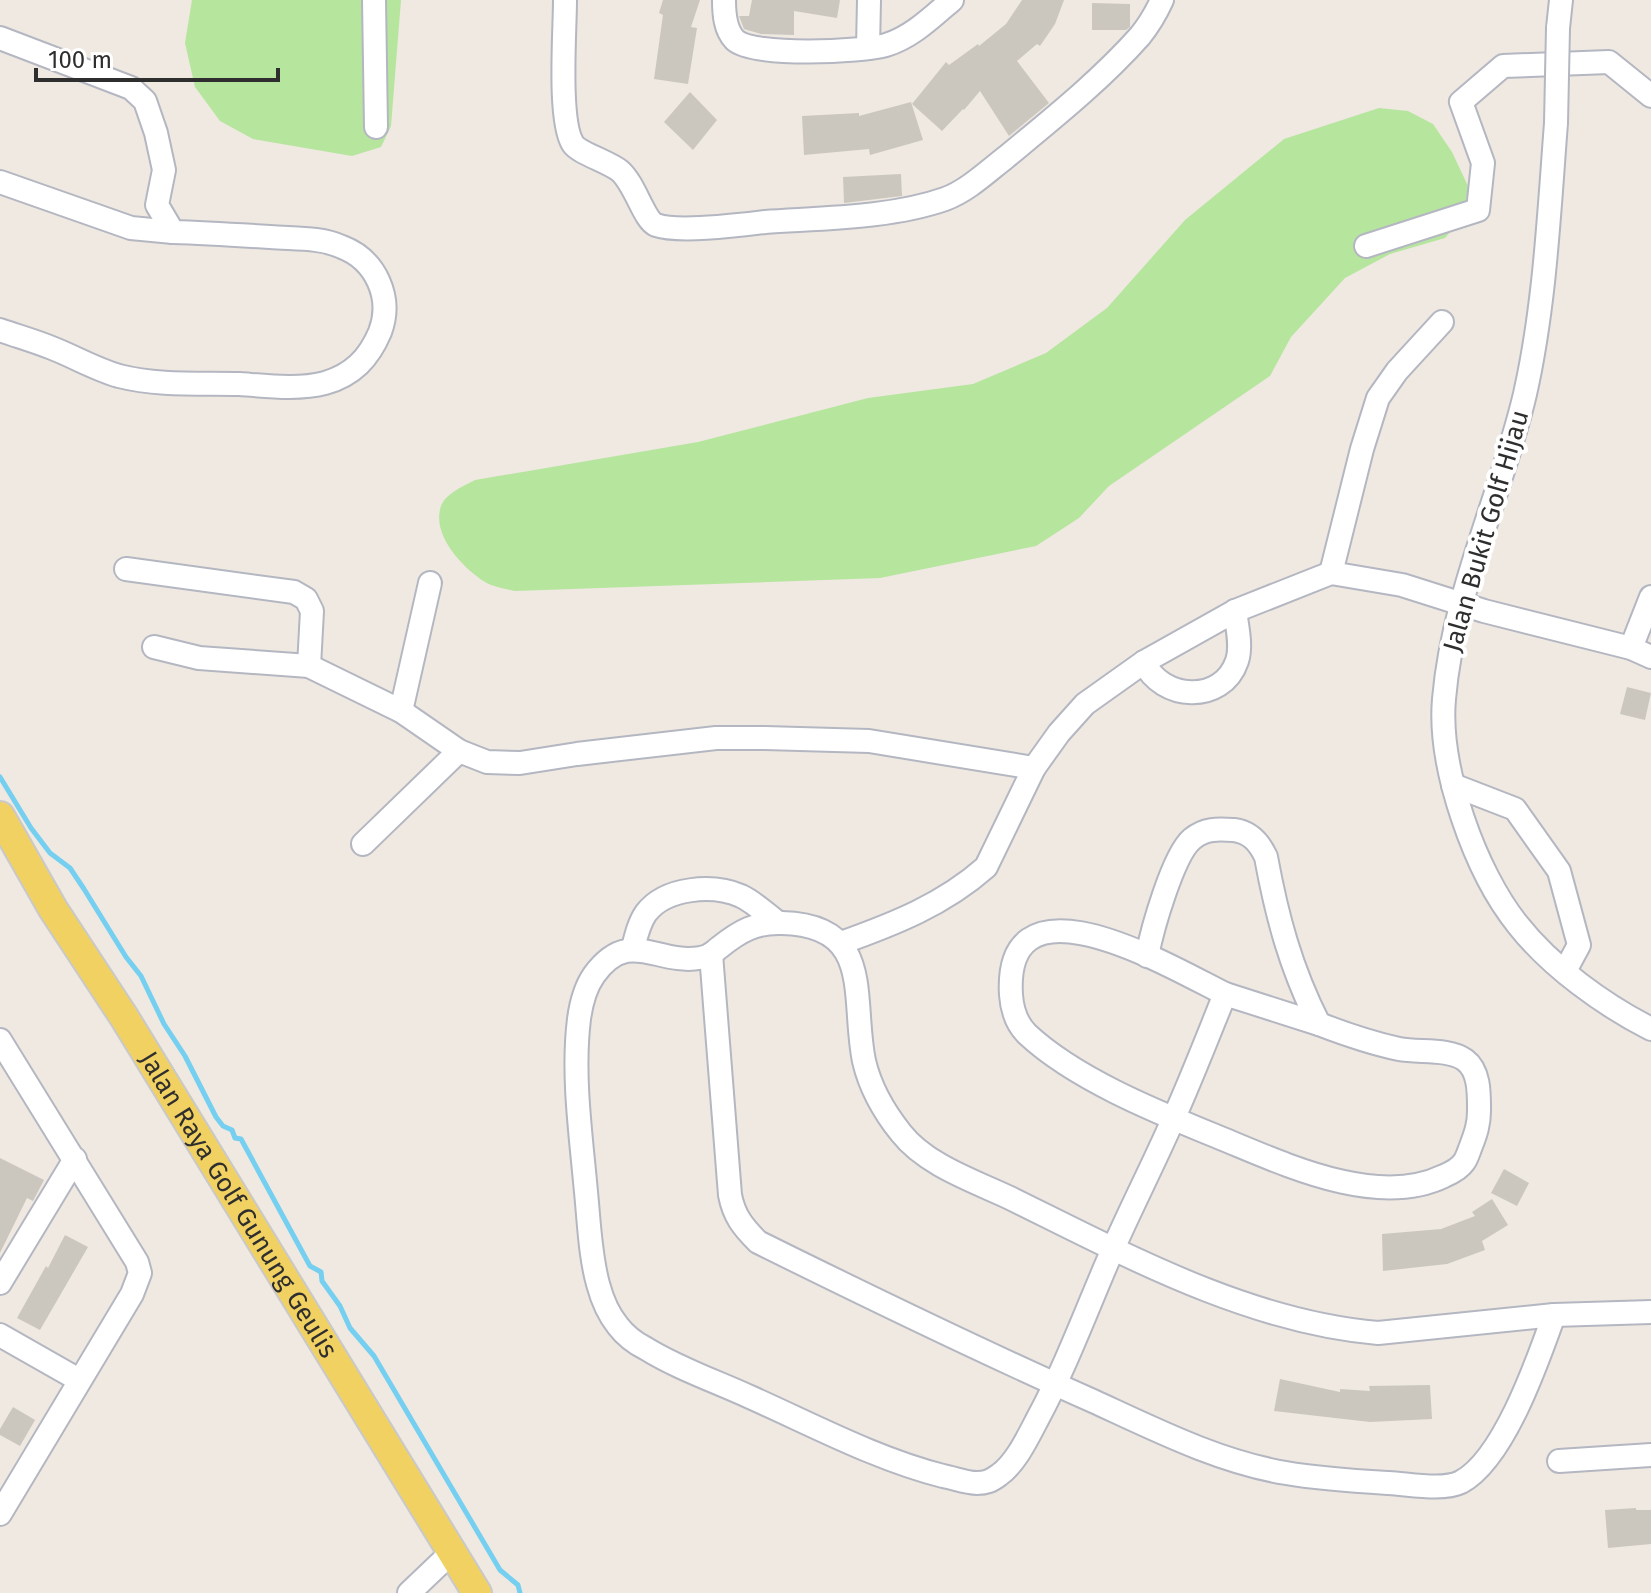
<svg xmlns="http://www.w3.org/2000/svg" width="1651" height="1593" font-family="'Fira Sans',sans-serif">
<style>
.green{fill:#b6e59e}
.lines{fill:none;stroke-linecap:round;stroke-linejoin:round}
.stream{stroke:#75cff0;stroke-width:5}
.building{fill:#cbc7bf}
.minor-casing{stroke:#b4b7c1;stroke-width:26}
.major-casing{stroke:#c9c9c9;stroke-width:32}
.minor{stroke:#fff;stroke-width:22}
.major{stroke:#f2d163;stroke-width:28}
.minor-bridge-casing{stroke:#b4b7c1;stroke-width:26;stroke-linecap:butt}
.minor-bridge{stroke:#fff;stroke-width:22}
.labels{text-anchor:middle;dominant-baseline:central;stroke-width:8;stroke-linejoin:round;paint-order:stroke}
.street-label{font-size:26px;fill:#2e2e2e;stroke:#fff}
</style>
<rect width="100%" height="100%" fill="#efe9e1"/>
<!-- green -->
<g class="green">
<polygon points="192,0 401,0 391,126 381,147 352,156 253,139 220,121 195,87 185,43"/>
<path d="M1379 108 1408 111 1433 124 1452 152 1468 186 1464 216 1445 238 1390 254 1345 278 1291 337 1270 376 1109 486 1079 518 1036 546 880 578 515 591C506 589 493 587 485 582 463 568 431 535 441 506 446 493 464 486 475 480L698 442 868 398 973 384 1046 353 1107 308 1185 220 1284 139Z"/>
</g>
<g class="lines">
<!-- stream -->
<polyline class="stream" points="0,777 31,828 50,853 70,868 84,889 126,957 141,976 164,1024 185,1056 216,1117 223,1126 232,1130 235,1138 241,1139 310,1266 321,1272 322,1281 340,1306 350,1328 374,1356 500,1570 518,1585 520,1593"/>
</g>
<!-- building -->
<g class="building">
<polygon points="663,0 700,0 691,27 697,28 688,84 654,79 663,15 659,13"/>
<polygon points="752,0 840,0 837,18 794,11 794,35 761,34 744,29 739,16 749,16"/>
<polygon points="1022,0 1064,0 1055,24 1040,46 1037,44 1017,61 1049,103 1009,136 980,91 964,110 963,109 942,131 912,104 946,62 949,65 978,44 979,46 1006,24"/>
<polygon points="1092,3 1130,4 1130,27 1126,30 1092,30"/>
<polygon points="690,92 717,120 693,150 664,122"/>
<polygon points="911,102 923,140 870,155 869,149 804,155 802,116 859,113 859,116"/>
<polygon points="901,174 902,196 844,203 843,177"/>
<polygon points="1627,687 1651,693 1645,720 1620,714"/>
<polygon points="0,1158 44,1180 33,1201 27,1198 0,1253"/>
<polygon points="1504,1169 1529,1183 1517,1206 1491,1193"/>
<polygon points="1492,1199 1508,1225 1482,1241 1485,1250 1447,1264 1383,1271 1382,1234 1441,1229 1475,1216 1472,1212"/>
<polygon points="65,1235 88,1247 40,1330 17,1318 46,1266 48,1268"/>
<polygon points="1280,1379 1340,1392 1340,1389 1370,1391 1369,1386 1430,1385 1432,1419 1370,1422 1274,1411"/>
<polygon points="13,1407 35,1420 20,1446 0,1435 0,1429"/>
<polygon points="1636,1508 1636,1510 1651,1510 1651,1544 1608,1548 1605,1510"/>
</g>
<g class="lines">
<!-- minor casing -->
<g class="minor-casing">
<g id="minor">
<polyline points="374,0 376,127"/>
<path d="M565 0C565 31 558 121 573 144 579 153 609 162 620 171 635 184 644 220 656 225 678 233 740 225 765 222 822 218 891 218 945 199 967 191 987 172 1005 158 1051 120 1100 81 1140 36 1149 25 1156 13 1162 0"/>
<path d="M724 0C724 14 725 30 735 40 753 57 862 52 886 45 912 37 932 17 952 0"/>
<polyline points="1558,28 1561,0"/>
<path d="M0 38 131 88 145 101 156 133 164 170 157 205 173 232C206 233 238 235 270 237 294 239 320 237 342 247 376 260 393 298 380 332 369 358 353 375 325 383 299 390 267 386 240 384 200 383 158 386 119 376 95 369 75 357 52 348 35 341 17 336 0 330"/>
<polyline points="868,48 869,0"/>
<path d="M1556 123C1549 213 1545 305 1525 394 1501 496 1453 593 1444 699 1438 767 1475 872 1518 925 1551 967 1604 1005 1651 1029"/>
<polyline points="0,182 131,228 173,232"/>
<polyline points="1366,246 1478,210 1483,163 1461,102 1503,66 1609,62 1651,96"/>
<polyline points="126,569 294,592 306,599 312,611 309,666"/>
<polyline points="1331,573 1362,449 1378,398 1397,371 1442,322"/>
<polyline points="154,647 199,658 309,666 401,711 459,751 487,762 520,763 577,754 716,738 765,738 869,741 1034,768"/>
<polyline points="1631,648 1651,597"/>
<path d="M1144 662C1161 700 1222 705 1237 661 1242 646 1237 626 1235 611"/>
<polyline points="401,711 430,583"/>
<polyline points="1453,785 1515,809 1559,871 1579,945 1565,971"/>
<polyline points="363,844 459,751"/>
<path d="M841 943C894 924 943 905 986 867L1034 768 1059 733 1085 704 1144 662 1235 611 1331 573 1402 585 1484 611 1631 648 1651 657"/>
<path d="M633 948C636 936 639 923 646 913 666 887 713 884 741 896 754 902 765 913 777 922"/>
<path d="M711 954 730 1195C734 1216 743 1227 758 1242 869 1297 980 1351 1093 1401 1154 1429 1219 1462 1286 1473 1320 1479 1355 1481 1389 1483 1409 1484 1443 1491 1461 1482 1504 1459 1538 1360 1554 1315"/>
<path d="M1147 956C1152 930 1173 855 1192 839 1205 828 1218 829 1234 830 1250 832 1259 842 1266 857 1277 917 1291 969 1319 1024L1225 994C1208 1036 1191 1080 1172 1122 1153 1165 1132 1206 1113 1249 1088 1306 1067 1364 1038 1418 1028 1437 1016 1463 999 1475 991 1481 986 1483 977 1483 966 1483 954 1478 943 1476 876 1459 813 1425 750 1397 715 1381 677 1368 645 1348 635 1343 625 1335 618 1326 609 1315 602 1299 598 1284 590 1255 589 1222 586 1192 581 1136 572 1075 579 1019 581 1004 585 988 594 975 629 927 656 965 700 958 711 956 711 954 720 947 740 931 756 922 782 923 875 925 851 998 864 1061 870 1087 885 1113 901 1133 926 1165 974 1181 1010 1198 1126 1255 1248 1322 1378 1333L1554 1315 1651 1312"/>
<path d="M1225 994C1172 968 1003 866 1011 995 1012 1009 1017 1024 1027 1034 1075 1079 1157 1112 1218 1137 1282 1163 1376 1209 1444 1176 1451 1173 1460 1168 1464 1162 1467 1158 1469 1151 1471 1146 1476 1133 1479 1124 1479 1111 1479 1095 1480 1071 1465 1060 1448 1048 1419 1053 1399 1049 1371 1043 1345 1034 1319 1024"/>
<polyline points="0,1040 137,1262 140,1273 132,1294 0,1514"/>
<polyline points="0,1283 75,1159"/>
<polyline points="0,1335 79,1380"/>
<polyline points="1559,1461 1651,1455"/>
<polyline points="409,1593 451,1553"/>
</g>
</g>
<!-- major casing -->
<g class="major-casing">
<g id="major">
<path id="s1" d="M0 816 53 909 124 1017 477 1593"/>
</g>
</g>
<!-- minor -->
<use href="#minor" class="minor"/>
<!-- major -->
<use href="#major" class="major"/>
<!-- minor-bridge casing -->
<g class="minor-bridge-casing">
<polyline id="minor-bridge" points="1556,123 1558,28"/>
</g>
<!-- minor-bridge -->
<use href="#minor-bridge" class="minor-bridge"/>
</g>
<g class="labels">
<!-- street labels -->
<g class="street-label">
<text transform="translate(1486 531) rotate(-74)">Jalan Bukit Golf Hijau</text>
<text stroke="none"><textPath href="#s1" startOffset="456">Jalan Raya Golf Gunung Geulis</textPath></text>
</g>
</g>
<!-- scale -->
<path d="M36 68v12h242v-12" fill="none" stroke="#2e2e2e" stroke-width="4"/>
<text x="48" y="68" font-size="24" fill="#2e2e2e" stroke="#ffffff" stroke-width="6" paint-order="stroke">100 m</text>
</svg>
